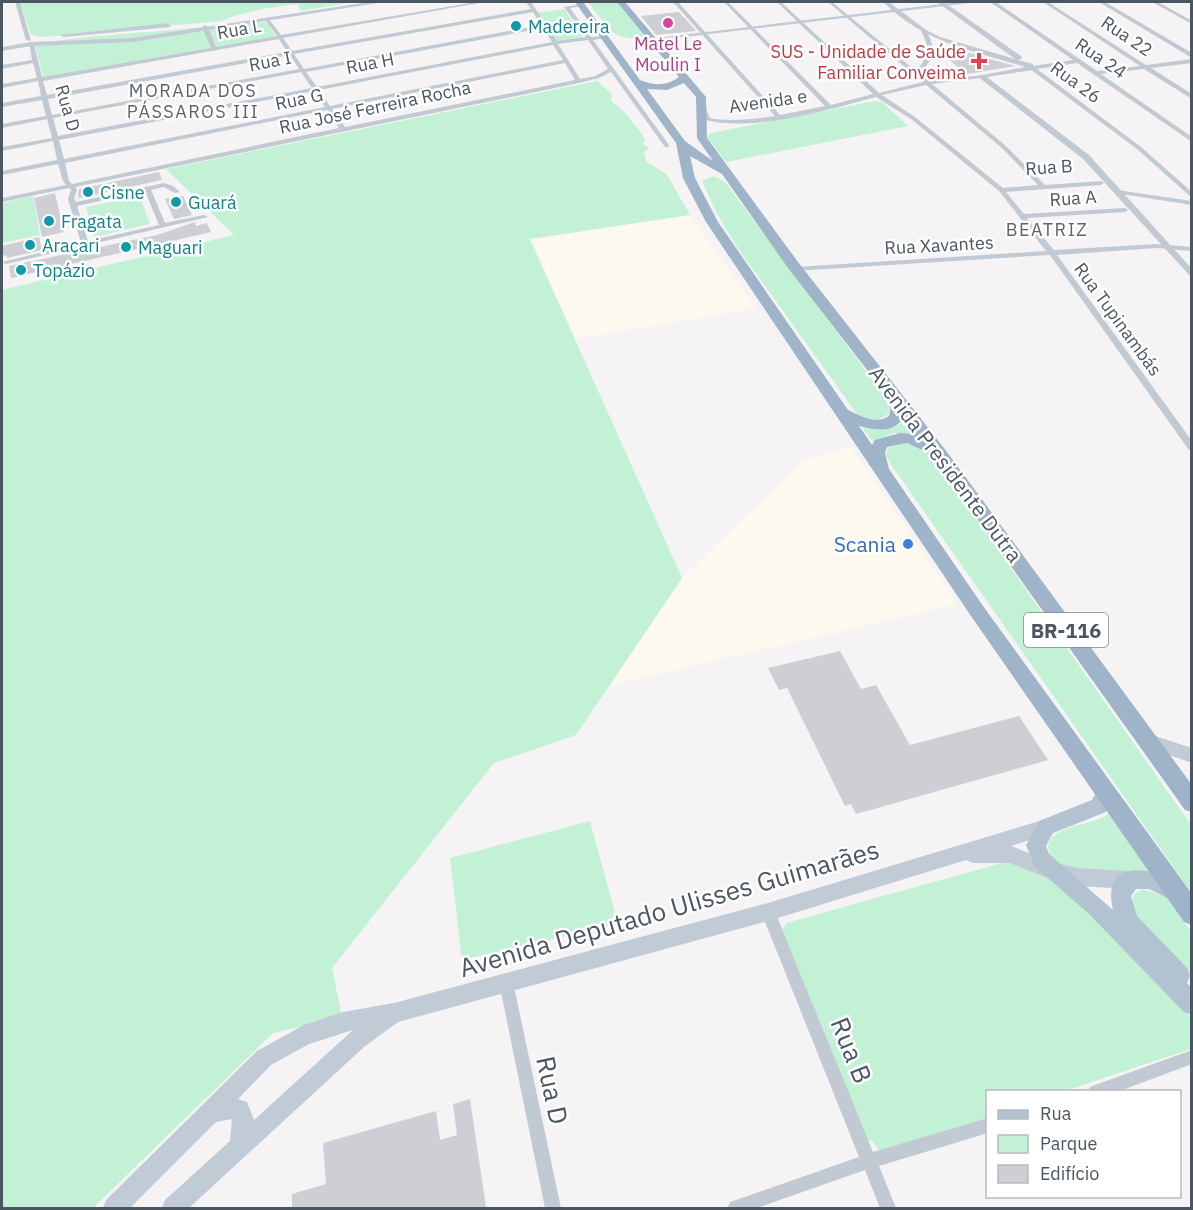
<svg xmlns="http://www.w3.org/2000/svg" width="1193" height="1210" font-family="'IBM Plex Sans',sans-serif">
<style>
.commercial{fill:#fdf9ef}
.green{fill:#c3f1d5}
.building{fill:#cdcfd5}
.lines{fill:none;stroke-linecap:round;stroke-linejoin:round}
.minor{fill:#c1cad2;fill-rule:evenodd}
.tertiary{fill:#c1cad2;fill-rule:evenodd}
.secondary{fill:#c1cbd6;fill-rule:evenodd}
.primary{fill:#b3c2d1;fill-rule:evenodd}
.trunk{fill:#9fb4c9;fill-rule:evenodd}
.hotel-dot{fill:#d1479c;stroke:#fff;stroke-width:2}
.culture-dot{fill:#0f9aa8;stroke:#fff;stroke-width:2}
.health-dot{fill:#e0444e;stroke:#fff;stroke-width:2}
.shop-dot{fill:#3f7fe0;stroke:#fff;stroke-width:2}
.labels{text-anchor:middle;dominant-baseline:central;stroke-width:5;stroke-linejoin:round;paint-order:stroke}
.far-culture-label{font-size:18px;fill:#0d838f;stroke:#fff;text-anchor:start}
.far-street-label{font-size:18px;fill:#4a5661;stroke:#fff}
.far-hotel-label{font-size:18px;fill:#b23c85;stroke:#fff}
.far-health-label{font-size:18px;fill:#be3a42;stroke:#fff;text-anchor:end}
.far-neighbourhood-label{font-size:18px;letter-spacing:1.5px;fill:#5f6368;stroke:#fff}
.shield{fill:#fff;stroke:#808990;stroke-width:1.5}
.shield-label{font-size:20px;font-weight:bold;fill:#4a5661}
.street-label{font-size:21px;fill:#4a5661;stroke:#fff}
.shop-label{font-size:21px;fill:#366cbe;stroke:#fff;text-anchor:end}
.near-street-label{font-size:26px;fill:#4a5661;stroke:#fff}
</style>
<rect width="100%" height="100%" fill="#f5f3f3"/>
<!-- commercial -->
<g class="commercial">
<polygon points="690,215 756,308 575,339 530,239"/>
<polygon points="851,447 958,604 611,685 682,578 804,460"/>
</g>
<!-- green -->
<g class="green">
<path d="M20 2H353L301 11 297 4C270 8 247 10 221 21L44 37 31 35Z"/>
<path d="M588 2H619L645 33 644 38C611 41 606 25 588 2Z"/>
<polygon points="564,9 584,38 558,42 538,13"/>
<polygon points="266,22 276,37 43,77 35,44 77,38"/>
<path d="M597 81 612 94 611 101C625 111 635 124 645 139L643 144 649 148 644 153 646 161 667 175 690 215 530 239 682 578 576 735 494 763 332 968 342 1017 273 1033 93 1208H2V290L234 235 166 169Z"/>
<polygon points="875,101 882,102 908,126 726,162 707,137 711,133"/>
<path d="M714 176 725 182 890 403 892 407C886 423 871 421 857 414L737 247 716 212 702 181Z"/>
<polygon points="33,196 40,235 2,243 2,203"/>
<polygon points="140,196 150,224 94,237 86,207"/>
<path d="M904 420 916 434 894 433 873 442 862 427C876 431 894 432 904 420Z"/>
<polygon points="905,443 924,449 933,457 1191,825 1191,892 892,466 886,456 888,448"/>
<path d="M1110 813 1152 873C1125 873 1057 883 1049 852 1047 846 1049 840 1054 836 1067 824 1094 825 1110 813Z"/>
<polygon points="590,821 618,924 462,960 450,858"/>
<polygon points="1009,861 1043,875 1095,915 1191,1018 1191,1049 1065,1091 988,1092 987,1118 895,1149 880,1151 871,1140 866,1142 782,930 786,923"/>
<polygon points="1143,889 1168,898 1191,932 1191,977 1131,910 1134,894"/>
</g>
<!-- building -->
<g class="building">
<polygon points="679,12 696,31 656,35 641,16"/>
<polygon points="967,52 985,58 1016,66 967,74 944,56"/>
<polygon points="159,172 162,180 79,198 78,194 79,189"/>
<polygon points="55,193 64,232 42,237 34,198"/>
<polygon points="183,196 192,215 174,219 165,199"/>
<polygon points="195,222 196,226 207,223 211,232 11,278 9,266 157,235"/>
<polygon points="39,237 42,250 7,258 6,255 2,256 2,246"/>
<polygon points="840,651 861,689 876,685 910,745 1019,716 1048,760 856,814 851,804 845,806 787,688 779,690 768,668"/>
<polygon points="470,1099 486,1207 292,1209 292,1194 326,1184 323,1143 436,1111 440,1140 457,1135 453,1104"/>
</g>
<g class="lines">
<!-- minor -->
<g class="minor">
<polygon points="15,2 20,2 31,41 26,40"/>
<path d="M476 2H485L283 38 292 51 531 9 526 2H531L557 41 586 37 564 7 584 4V6L570 8 591 37 605 36V38L593 40 669 145V147H665L611 72 599 78 579 83 75 187 77 190 74 198 76 202 164 183 173 186 180 192 175 193 164 187 151 190 165 223 204 215 208 217 6 264 2 262 81 243 68 199 71 190 69 188 2 202V198L66 185 63 181 58 164 2 175V171L57 160 53 141 2 151V147L52 138 47 119 2 128V124L46 116 42 100 2 107V103L41 96 38 81 2 88V84L37 78 33 63 2 69V65L32 60 29 43 34 44 42 77 211 48 202 27 205 25 208 27 216 47 277 36 265 20 268 18 281 35ZM533 12 541 25 304 69 294 54ZM543 28 552 42 317 87 306 72ZM279 39 287 52 47 95 43 81ZM588 40 608 69 595 76 580 79 558 44ZM553 45 563 60 330 106 319 90ZM290 55 299 69 52 115 48 99ZM565 63 575 80 345 127 332 109ZM301 72 312 88 58 136 53 118ZM314 91 325 107 64 159 59 140ZM327 110 339 128 72 184 69 181 65 163ZM145 191 159 225 88 241 77 206Z"/>
<path d="M673 2H678L780 115 825 106 724 2H728L831 105 873 94 777 2H781L879 93 923 82 917 77 914 81H910L913 74 828 2H832L916 71C929 55 931 50 921 31L926 30C937 50 934 57 920 74L929 81 983 75 984 76 981 78 932 84 1006 146 1045 185 1101 181 1104 183 1101 185 1006 192 1024 214 1125 208 1128 210 1125 212 1027 218 1054 250 1157 244 1192 247V251L1157 248 1057 255 1192 441V451L1189 450 1050 255 793 271V267H796L1046 251 999 191 911 119 876 97C826 110 756 132 705 120L700 109 703 107 706 109 710 118C731 122 753 119 775 116ZM926 85 1002 148 1038 185 1003 188 915 117 882 95Z"/>
<polygon points="990,2 996,2 1097,71 1140,66 1043,2 1048,2 1146,65 1192,59 1192,63 1151,68 1192,94 1192,99 1144,69 1101,74 1192,137 1192,142 1077,63 1037,69 1141,147 1192,192 1192,198 1137,149 1030,69 1029,68 1032,66 1073,60"/>
<polygon points="1099,2 1105,2 1192,53 1192,58"/>
<polygon points="1152,2 1158,2 1192,21 1192,24"/>
<polygon points="1117,190 1192,201 1192,205 1115,193 1114,192"/>
<polygon points="768,905 773,907 873,1152 988,1118 988,1133 879,1166 896,1208 880,1208 865,1170 757,1208 728,1208 730,1202 736,1200 859,1157 761,912 763,907"/>
<polygon points="506,975 511,977 513,982 561,1208 545,1208 499,982 501,977"/>
<polygon points="1192,1050 1192,1064 1117,1092 1088,1092 1090,1087 1095,1085"/>
</g>
<!-- tertiary -->
<path class="tertiary" d="M883 2H889L926 30 940 37 1015 59 937 2H944L1021 56 1022 58 1018 60 1033 64V70L987 77 1089 155 1192 269V278L1083 159 977 76 1025 67C971 50 925 43 883 2Z"/>
<!-- secondary -->
<g class="secondary">
<polygon points="369,2 384,2 133,42 31,46 2,51 2,47 31,42 133,38"/>
<polygon points="959,2 978,2 651,41 647,39"/>
<polygon points="168,23 171,27 64,37 60,35"/>
<polygon points="1149,734 1192,748 1192,763 1143,746 1141,741 1143,736"/>
<path d="M1046 819 1052 821 1055 827 1052 833 1011 846 1055 863 1079 868 1127 871 1134 874 1136 880 1134 886 1127 889 1079 886 1055 881 1010 863H973L966 860 768 921 398 1022 364 1047 189 1208H162L165 1200 230 1141 232 1119 216 1122 130 1208H103L106 1200 257 1051 304 1025 343 1012 394 1003 768 903ZM353 1030 254 1120 247 1102 238 1099 271 1065 309 1044Z"/>
</g>
<!-- primary -->
<path class="primary" d="M1106 784 1113 787 1116 793 1106 812 1053 833 1046 846 1049 854 1113 910C1101 858 1151 866 1180 884L1183 891 1180 898 1173 901 1149 889H1136L1131 896 1137 916 1187 968 1190 976 1187 983 1192 988V1015L1184 1012 1088 913 1035 867 1026 845 1039 821 1092 800 1099 787Z"/>
<!-- trunk -->
<path class="trunk" d="M575 2H583L640 80C654 86 667 86 679 77L617 2H625L706 97 707 138 798 262 947 452 1192 785V812L1185 810 931 454 907 443 887 447 885 453 889 469 983 606 1192 894V925L1184 922 971 616 706 222 683 178 676 143ZM684 83 696 97 697 138 713 161 685 141 647 89 667 90ZM690 156 722 174 788 268 892 402 889 416C876 425 861 416 848 410L718 222 695 178ZM903 418 916 434 900 433 875 440 872 445 859 426C874 430 894 434 903 418Z"/>
</g>
<!-- markers -->
<circle class="hotel-dot" cx="668" cy="23" r="6"/>
<g class="culture-dot">
<circle cx="516" cy="26" r="6"/>
<circle cx="88" cy="192" r="6"/>
<circle cx="176" cy="202" r="6"/>
<circle cx="49" cy="221" r="6"/>
<circle cx="30" cy="245" r="6"/>
<circle cx="126" cy="247" r="6"/>
<circle cx="21" cy="270" r="6"/>
</g>
<path class="health-dot" d="M976 52h6v6h6v6h-6v6h-6v-6h-6v-6h6z"/>
<circle class="shop-dot" cx="908" cy="544" r="6"/>
<g class="labels">
<!-- far-culture labels -->
<g class="far-culture-label">
<text x="528" y="26">Madereira</text>
<text x="100" y="192">Cisne</text>
<text x="188" y="202">Guará</text>
<text x="61" y="221">Fragata</text>
<text x="42" y="245">Araçari</text>
<text x="138" y="247">Maguari</text>
<text x="33" y="270">Topázio</text>
</g>
<!-- far-street labels -->
<g class="far-street-label">
<text transform="translate(239 29) rotate(-10)">Rua L</text>
<text transform="translate(1127 36) rotate(34)">Rua 22</text>
<text transform="translate(1101 58) rotate(34)">Rua 24</text>
<text transform="translate(270 61) rotate(-11)">Rua I</text>
<text transform="translate(370 63) rotate(-11)">Rua H</text>
<text transform="translate(1076 82) rotate(36)">Rua 26</text>
<text transform="translate(299 99) rotate(-12)">Rua G</text>
<text transform="translate(768 101) rotate(-8)">Avenida e</text>
<text transform="translate(375 107) rotate(-12)">Rua José Ferreira Rocha</text>
<text transform="translate(68 108) rotate(74)">Rua D</text>
<text transform="translate(1049 167) rotate(-4)">Rua B</text>
<text transform="translate(1073 198) rotate(-4)">Rua A</text>
<text transform="translate(939 245) rotate(-3)">Rua Xavantes</text>
<text transform="translate(1118 319) rotate(54)">Rua Tupinambás</text>
</g>
<!-- far-hotel labels -->
<g class="far-hotel-label">
<text x="668" y="43">Matel Le<tspan x="668" dy="21">Moulin I</tspan></text>
</g>
<!-- far-health labels -->
<g class="far-health-label">
<text x="966" y="51">SUS - Unidade de Saúde<tspan x="966" dy="21">Familiar Conveima</tspan></text>
</g>
<!-- far-neighbourhood labels -->
<g class="far-neighbourhood-label">
<text x="193" y="90">MORADA DOS<tspan x="193" dy="21">PÁSSAROS III</tspan></text>
<text x="1047" y="229">BEATRIZ</text>
</g>
<!-- shield labels -->
<rect class="shield" x="1024" y="613" width="84" height="34" rx="4.5"/>
<g class="shield-label">
<text x="1066" y="630">BR-116</text>
</g>
<!-- street labels -->
<g class="street-label">
<text transform="translate(946 464) rotate(53)">Avenida Presidente Dutra</text>
</g>
<!-- shop labels -->
<g class="shop-label">
<text x="896" y="544">Scania</text>
</g>
<!-- near-street labels -->
<g class="near-street-label">
<text transform="translate(669 908) rotate(-16)">Avenida Deputado Ulisses Guimarães</text>
<text transform="translate(852 1050) rotate(68)">Rua B</text>
<text transform="translate(553 1090) rotate(78)">Rua D</text>
</g>
</g>
<!-- border -->
<rect width="1193" height="1210" fill="none" stroke="#4a5661" stroke-width="6"/>
<!-- legend -->
<rect x="986" y="1090" width="195" height="108" fill="#ffffff" stroke="#b7bbc0" stroke-width="1.5"/>
<rect x="998" y="1110" width="30" height="9" fill="#b3c2d1" stroke="#b7bbc0" stroke-width="1.5"/>
<text x="1040" y="1120" font-size="18" fill="#4a5661">Rua</text>
<rect x="998" y="1135" width="30" height="18" fill="#c3f1d5" stroke="#b7bbc0" stroke-width="1.5"/>
<text x="1040" y="1150" font-size="18" fill="#4a5661">Parque</text>
<rect x="998" y="1165" width="30" height="18" fill="#cdcfd5" stroke="#b7bbc0" stroke-width="1.5"/>
<text x="1040" y="1180" font-size="18" fill="#4a5661">Edifício</text>
</svg>
